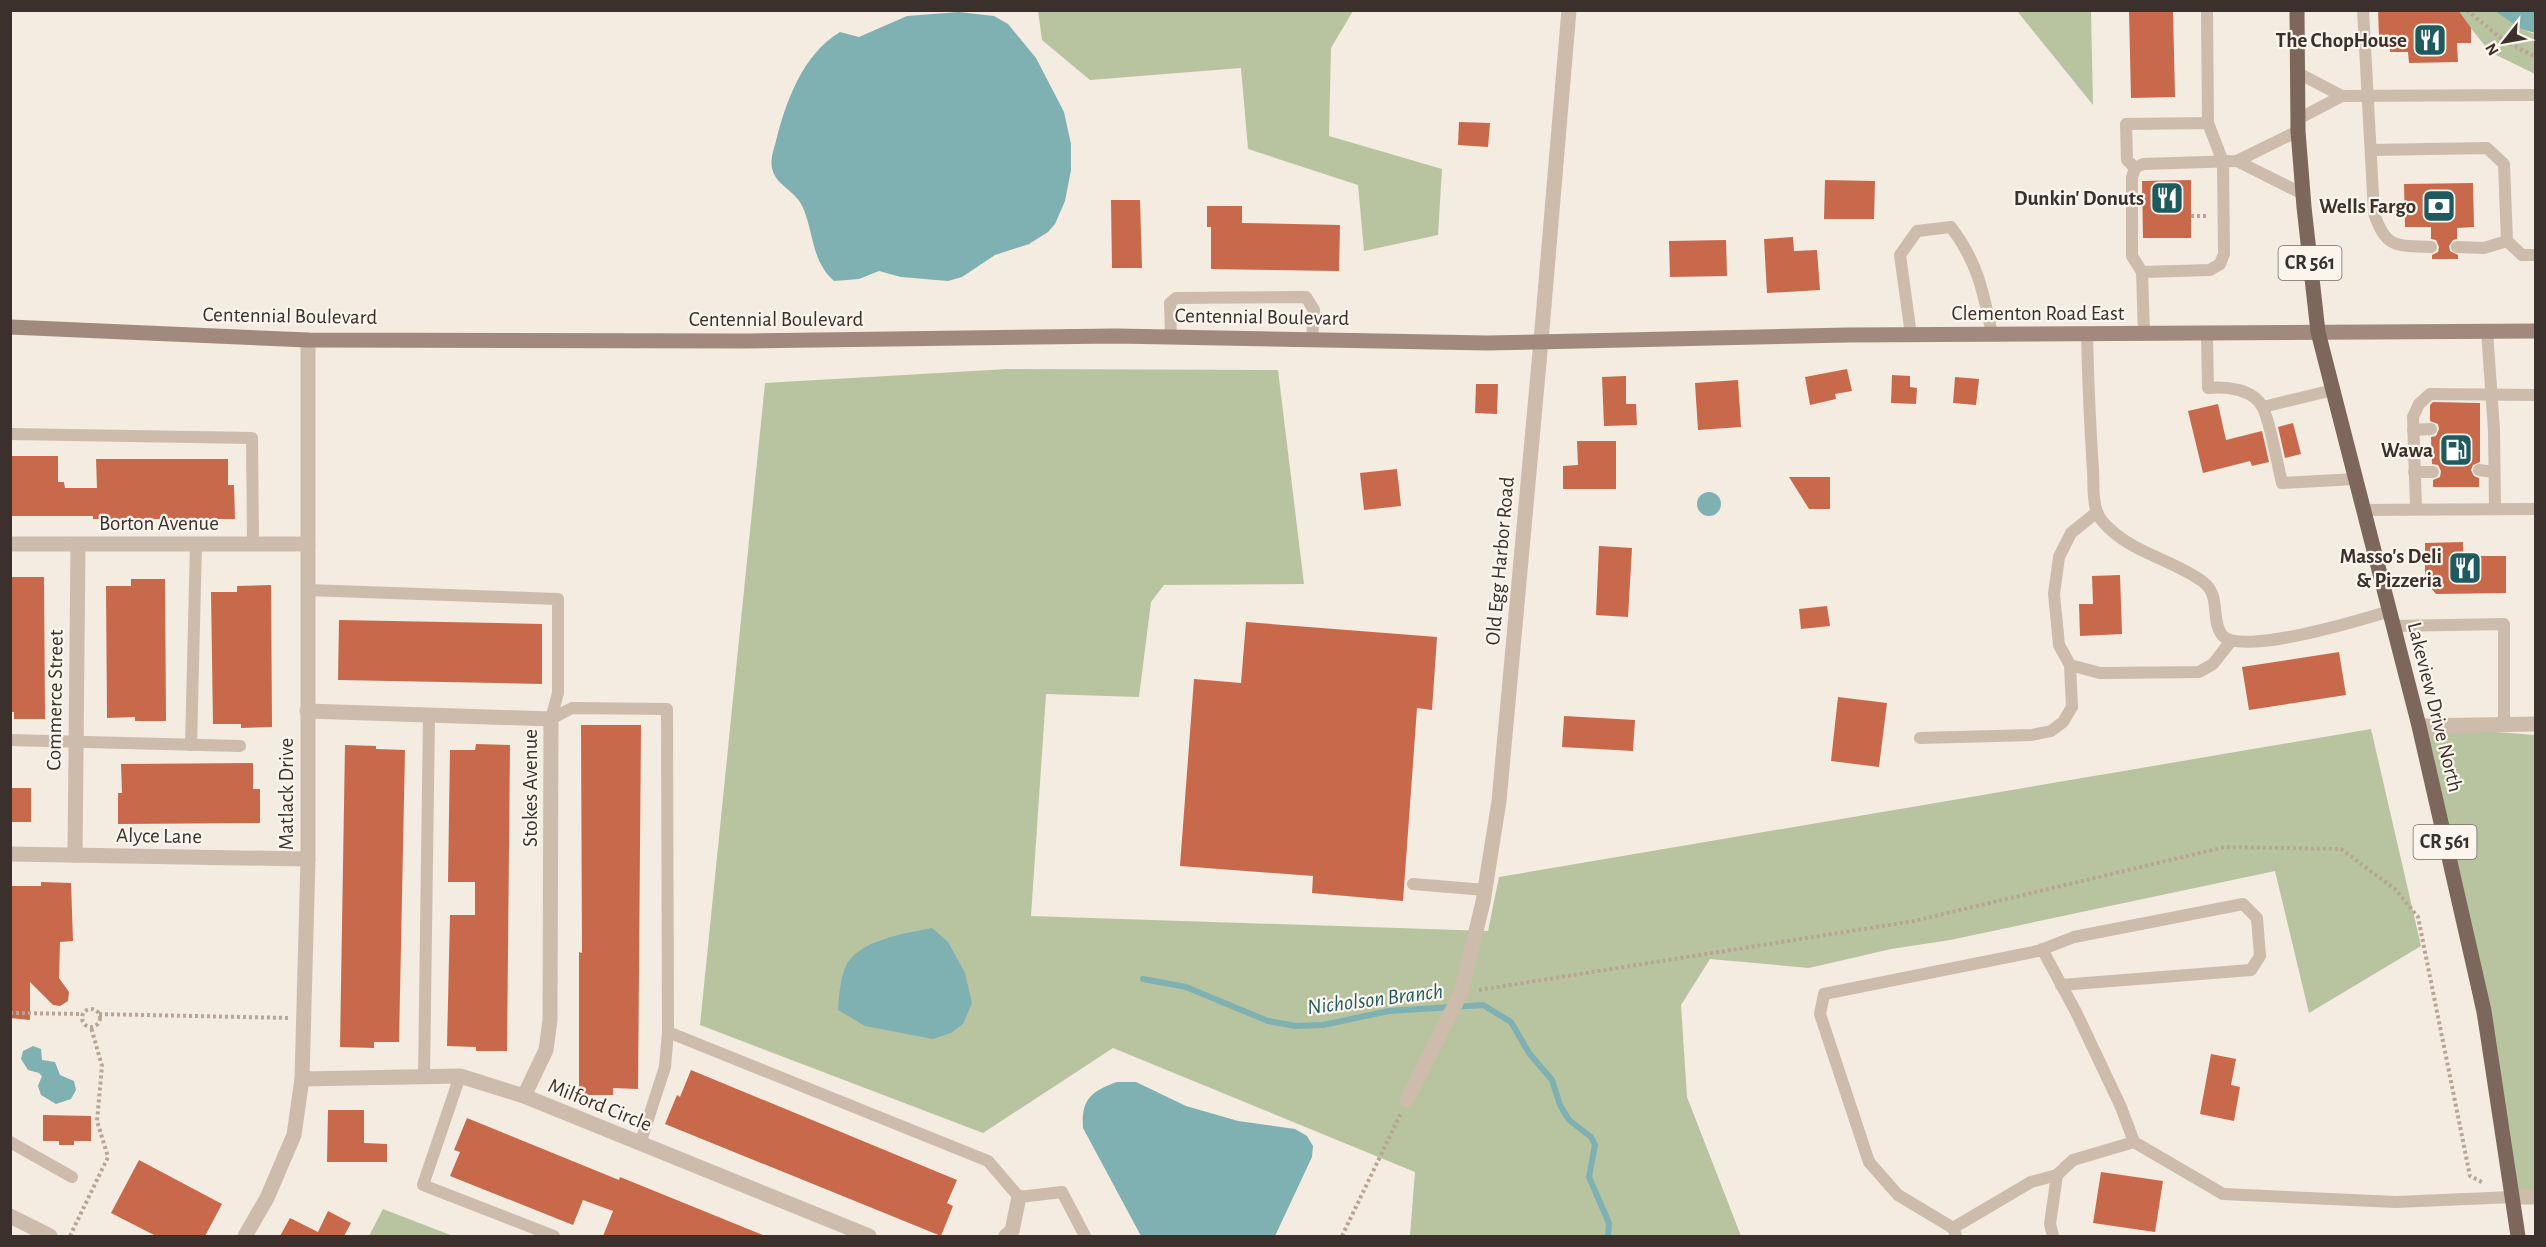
<svg xmlns="http://www.w3.org/2000/svg" width="2546" height="1247" font-family="'Alegreya Sans',sans-serif">
<style>
.green{fill:#b8c4a0}
.water{fill:#7fb0b2}
.lines{fill:none;stroke-linecap:round;stroke-linejoin:round}
.stream{stroke:#7fb0b2;stroke-width:6}
.building{fill:#c8694b}
.path{stroke:#b9a596;stroke-width:4;stroke-dasharray:3 3;stroke-linecap:butt}
.service{stroke:#cdbbac;stroke-width:12}
.minor{stroke:#cdbbac;stroke-width:15}
.secondary{stroke:#a18a7d;stroke-width:15}
.primary{stroke:#7d675c;stroke-width:15}
.labels{text-anchor:middle;dominant-baseline:central;stroke-width:4.5;stroke-linejoin:round;paint-order:stroke}
.shield{fill:#fbf5ee;stroke:#756b66;stroke-width:1.5}
.shield-label{font-size:20px;font-weight:bold;fill:#3b302b}
.poi-label{font-size:21px;font-weight:bold;fill:#3b302b;stroke:#fbf5ee;text-anchor:end}
.street-label{font-size:21px;fill:#3b302b;stroke:#fbf5ee}
.water-label{font-size:22px;font-style:italic;fill:#1f5a5e;stroke:#fbf5ee}
</style>
<rect width="100%" height="100%" fill="#f4ebe1"/>
<!-- green -->
<g class="green">
<polygon points="1038,11 1353,11 1331,48 1329,136 1442,169 1438,235 1364,251 1358,185 1248,149 1241,68 1090,80 1042,40"/>
<polygon points="2017,11 2091,11 2093,105"/>
<polygon points="2457,11 2508,11 2521,29 2535,34 2535,74 2490,52"/>
<polygon points="1008,369 1278,370 1304,584 1164,585 1151,602 1139,697 1046,694 1031,916 1488,931 1499,877 2371,729 2421,946 2309,1013 2275,871 1950,940 1891,949 1809,968 1710,959 1681,1005 1687,1097 1741,1236 1410,1236 1415,1172 1113,1048 983,1133 700,1025 765,383"/>
<polygon points="2419,726 2535,735 2535,1197 2513,1197"/>
<polygon points="383,1209 453,1236 369,1236"/>
</g>
<!-- water -->
<g class="water">
<polygon points="2495,11 2535,11 2535,33 2521,29"/>
<path d="M959 12 994 16 1008 24 1036 58 1064 112 1071 144V170L1065 201 1055 224 1048 232 1029 244 995 255 962 277 948 281 901 277 879 271 859 279 834 281C812 261 814 236 804 210 797 190 776 187 772 168 770 159 774 149 776 141 786 101 803 54 840 32L859 37 907 16Z"/>
<circle cx="1709" cy="504" r="12"/>
<path d="M932 928 948 942 965 973 972 1003 963 1024 951 1033 933 1039 865 1026 838 1010C839 996 840 981 845 968 856 940 907 933 932 928Z"/>
<polygon points="33,1046 41,1049 42,1060 55,1062 60,1075 74,1081 76,1090 71,1099 56,1104 41,1095 38,1086 42,1076 39,1073 28,1070 21,1059 23,1051"/>
<path d="M1117 1082H1136L1186 1106 1238 1121 1295 1129 1307 1136 1313 1146 1312 1157 1275 1236H1141L1083 1128C1081 1100 1091 1091 1117 1082Z"/>
</g>
<g class="lines">
<!-- stream -->
<polyline class="stream" points="1143,979 1186,987 1268,1021 1296,1026 1323,1025 1389,1011 1483,1005 1511,1022 1529,1053 1552,1080 1560,1105 1569,1120 1591,1137 1595,1145 1589,1177 1609,1223 1608,1236"/>
</g>
<!-- building -->
<g class="building">
<polygon points="2129,10 2173,10 2175,97 2131,98"/>
<polygon points="2378,10 2458,10 2471,28 2471,43 2457,43 2458,62 2409,63 2408,52 2390,52 2389,36 2379,36"/>
<polygon points="1459,122 1490,123 1488,147 1458,145"/>
<polygon points="1825,180 1875,181 1874,219 1824,219"/>
<polygon points="2191,180 2191,238 2143,238 2142,181"/>
<polygon points="2473,183 2474,227 2457,228 2457,239 2453,240 2449,246 2450,251 2458,255 2458,259 2432,259 2432,255 2438,252 2439,247 2436,240 2431,239 2431,227 2405,227 2404,184"/>
<polygon points="1111,200 1140,200 1142,268 1112,268"/>
<polygon points="1207,206 1242,206 1242,223 1340,225 1339,271 1211,269 1211,227 1207,227"/>
<polygon points="1793,237 1794,251 1817,250 1820,290 1767,293 1764,239"/>
<polygon points="1726,240 1727,276 1670,277 1669,241"/>
<polygon points="1847,369 1852,391 1835,394 1836,399 1810,405 1805,377"/>
<polygon points="1892,375 1910,376 1910,387 1917,388 1916,404 1891,403"/>
<polygon points="1626,376 1626,404 1636,404 1637,425 1604,426 1602,377"/>
<polygon points="1955,377 1979,379 1976,405 1953,403"/>
<polygon points="1738,380 1741,427 1698,430 1695,383"/>
<polygon points="1476,384 1498,384 1497,414 1475,413"/>
<polygon points="2433,402 2480,403 2480,462 2473,465 2471,470 2474,476 2479,478 2479,487 2433,487 2433,480 2440,477 2441,471 2438,465 2432,464 2431,437 2436,436 2439,429 2438,424 2430,421 2430,405"/>
<polygon points="2218,404 2226,440 2262,431 2269,462 2252,466 2250,461 2203,473 2188,411"/>
<polygon points="2293,423 2301,454 2285,458 2278,427"/>
<polygon points="1577,441 1616,441 1616,489 1563,489 1563,466 1578,465"/>
<polygon points="10,456 58,456 58,482 64,482 65,488 97,488 96,459 228,459 228,485 234,485 235,519 93,519 93,516 10,516"/>
<polygon points="1397,469 1401,506 1364,510 1360,473"/>
<polygon points="1789,477 1830,477 1830,509 1809,509"/>
<polygon points="2463,542 2463,556 2506,556 2506,593 2436,594 2425,581 2425,543"/>
<polygon points="1599,546 1632,548 1628,617 1596,615"/>
<polygon points="2120,575 2122,634 2080,636 2079,604 2093,604 2092,576"/>
<polygon points="10,577 44,577 45,719 14,719 14,712 10,712"/>
<polygon points="131,579 165,579 166,721 135,721 135,717 107,718 106,586 131,586"/>
<polygon points="271,585 272,727 241,728 241,724 213,724 211,592 237,592 237,586"/>
<polygon points="1827,606 1830,626 1801,629 1799,609"/>
<polygon points="339,620 542,624 542,684 338,680"/>
<polygon points="1246,622 1437,637 1432,710 1417,708 1403,901 1312,893 1313,876 1180,866 1194,679 1241,683"/>
<polygon points="2339,652 2346,695 2249,710 2242,667"/>
<polygon points="1838,697 1887,703 1879,767 1831,761"/>
<polygon points="1564,716 1635,720 1633,751 1562,747"/>
<polygon points="581,725 641,725 638,1089 613,1088 613,1095 579,1095 579,952 582,953"/>
<polygon points="476,744 510,745 507,1051 476,1051 476,1047 447,1046 450,915 475,915 475,882 448,882 450,750 475,750"/>
<polygon points="345,745 376,746 376,749 405,750 399,1042 374,1042 374,1048 340,1047"/>
<polygon points="253,763 253,789 260,789 260,823 118,824 118,793 122,793 121,764"/>
<rect x="10" y="788" width="21" height="34"/>
<polygon points="41,882 71,883 73,941 60,942 59,978 69,992 68,1001 60,1006 53,1005 30,982 30,1020 10,1018 10,886 41,886"/>
<polygon points="2211,1054 2236,1059 2231,1085 2240,1087 2234,1121 2200,1114"/>
<polygon points="691,1070 957,1180 947,1203 953,1206 941,1236 665,1124 677,1095 680,1097"/>
<polygon points="328,1110 364,1110 364,1143 387,1144 387,1162 327,1162"/>
<polygon points="43,1115 91,1116 91,1141 74,1141 74,1145 59,1145 59,1141 43,1141"/>
<polygon points="467,1118 619,1180 620,1177 765,1236 603,1236 613,1211 583,1200 573,1225 450,1176 460,1152 454,1150"/>
<polygon points="139,1160 222,1204 205,1236 156,1236 111,1213"/>
<polygon points="2101,1172 2163,1181 2155,1232 2093,1223"/>
<polygon points="328,1211 351,1223 344,1236 280,1236 290,1218 318,1232"/>
</g>
<g class="lines">
<!-- path -->
<g class="path">
<polyline points="2467,10 2503,40 2536,57"/>
<polyline points="2191,216 2208,216"/>
<polyline points="1479,990 1914,921 2225,847 2341,849 2395,889 2418,917 2470,1176 2484,1183"/>
<circle cx="91" cy="1018" r="9"/>
<polyline points="10,1013 82,1014"/>
<polyline points="99,1014 288,1018"/>
<polyline points="70,1236 108,1157 97,1121 102,1066 91,1027"/>
<polyline points="1342,1236 1401,1113"/>
</g>
<!-- service -->
<g class="service">
<path d="M2363 10 2374 213C2386 250 2397 245 2431 247"/>
<polyline points="2298,73 2342,96"/>
<polyline points="2298,119 2342,96 2536,95"/>
<polyline points="2371,150 2487,148 2504,164 2507,241 2522,255 2536,255"/>
<polyline points="2237,161 2303,194"/>
<polyline points="2135,168 2127,160 2126,124 2208,123"/>
<polyline points="2457,247 2484,248 2507,241"/>
<polyline points="2142,272 2132,256 2132,177 2135,168 2143,164 2237,161 2298,131"/>
<polyline points="2487,331 2494,430 2495,508"/>
<polyline points="2144,333 2142,272 2210,270 2220,264 2224,254 2223,162 2208,123 2207,10"/>
<path d="M2207 333 2208 388C2226 386 2254 389 2263 408 2271 425 2277 463 2282 483L2356 479"/>
<path d="M2087 334C2088 380 2090 425 2093 471 2094 483 2092 500 2097 512 2099 518 2106 526 2111 530 2137 554 2173 560 2202 581 2222 595 2210 620 2222 635 2239 657 2364 619 2390 611"/>
<path d="M1911 335 1900 255 1917 231 1951 227C1978 263 1983 291 1992 334"/>
<polyline points="1171,337 1170,303 1176,298 1306,297 1314,310 1312,339"/>
<polyline points="2263,407 2333,390"/>
<polyline points="2413,430 2431,429"/>
<polyline points="10,434 252,438 253,544"/>
<polyline points="2479,470 2494,472"/>
<polyline points="2414,472 2433,472"/>
<polyline points="2416,508 2413,417 2419,404 2430,394 2536,395"/>
<polyline points="2364,510 2536,509"/>
<polyline points="2097,512 2071,533 2059,557 2054,594 2059,645 2070,665 2100,673 2199,672 2213,664 2231,641"/>
<polyline points="308,590 558,599 558,693 551,719"/>
<polyline points="2393,626 2504,624 2504,724"/>
<polyline points="551,719 572,708 667,709 668,1032 665,1067 640,1144"/>
<polyline points="1920,738 2032,735 2051,731 2063,722 2072,707 2070,665"/>
<polyline points="10,740 240,746"/>
<polyline points="191,745 196,544"/>
<polyline points="1413,884 1485,890"/>
<polyline points="2042,949 2076,1012 2121,1107 2134,1142 2223,1194 2396,1202 2513,1197"/>
<polyline points="668,1032 988,1161 1019,1197 1062,1192 1085,1236"/>
<polyline points="460,1076 423,1185 554,1236"/>
<polyline points="424,1077 429,715"/>
<polyline points="10,1142 72,1177"/>
<polyline points="1953,1228 2031,1182 2057,1175 2073,1160 2134,1142"/>
<polyline points="1956,1236 1953,1228 1898,1195 1869,1162 1820,1014 1824,994 2038,951 2074,937 2243,904 2257,918 2260,956 2251,970 2061,985"/>
<polyline points="2053,1236 2050,1224 2057,1175"/>
</g>
<!-- minor -->
<g class="minor">
<polyline points="10,544 308,544"/>
<polyline points="307,711 551,719 550,1020 546,1050 524,1096"/>
<polyline points="2419,726 2536,724"/>
<polyline points="10,854 308,859"/>
<polyline points="75,855 78,545"/>
<polyline points="302,1079 460,1076 524,1096 869,1236"/>
<polyline points="1407,1100 1461,993 1483,902 1499,801 1541,341 1569,10"/>
<polyline points="2513,1197 2536,1197"/>
<polyline points="10,1216 50,1236"/>
<polyline points="245,1236 267,1198 294,1135 302,1079 308,859 308,340"/>
<polyline points="1006,1236 1012,1231 1019,1197"/>
</g>
<!-- secondary -->
<polyline class="secondary" points="10,327 308,340 747,341 1117,336 1487,343 1847,335 2536,331"/>
<!-- primary -->
<polyline class="primary" points="2297,10 2298,131 2304,207 2318,332 2419,726 2484,1011 2518,1236"/>
</g>
<!-- icons -->
<defs>
<g id="restaurant-square" transform="scale(1.725)"><rect x="-9" y="-9" width="18" height="18" rx="4" fill="#1f5a5e" stroke="#fbf5ee"/><path d="M-5-6h1v4h1v-4h1v4h1v-4h1v5L-1.5 .5V6h-2V.5L-5-1ZM5-6V6H3V1.5H1.5Q1.5-4 5-6Z" fill="#fff"/></g>
<g id="bank-square" transform="scale(1.725)"><rect x="-9" y="-9" width="18" height="18" rx="4" fill="#1f5a5e" stroke="#fbf5ee"/><path d="M-6-4H6V4H-6ZM0-2.3a2.3 2.3 0 1 0 0 4.6a2.3 2.3 0 1 0 0-4.6Z" fill="#fff"/></g>
<g id="fuel-square" transform="scale(1.725)"><rect x="-9" y="-9" width="18" height="18" rx="4" fill="#1f5a5e" stroke="#fbf5ee"/><path d="M-5.5-6h7V0h2V4h1.3V-2.5L3-4.5l.8-.8L6-3V5H2.5V1h-1V6h-7ZM-4.2-4.7v3.2H.2V-4.7Z" fill="#fff"/></g>
</defs>
<g fill-rule="evenodd">
<use href="#restaurant-square" x="2430" y="40"/>
<use href="#restaurant-square" x="2167" y="198"/>
<use href="#bank-square" x="2439" y="206"/>
<use href="#fuel-square" x="2456" y="450"/>
<use href="#restaurant-square" x="2465" y="568"/>
</g>
<g class="labels">
<!-- shield labels -->
<g class="shield">
<rect x="2278.5" y="246" width="63" height="34" rx="4.5"/>
<rect x="2413.5" y="825" width="63" height="34" rx="4.5"/>
</g>
<g class="shield-label">
<text x="2310" y="263">CR 561</text>
<text x="2445" y="842">CR 561</text>
</g>
<!-- poi labels -->
<g class="poi-label">
<text x="2407" y="40">The ChopHouse</text>
<text x="2144" y="198">Dunkin' Donuts</text>
<text x="2416" y="206">Wells Fargo</text>
<text x="2433" y="450">Wawa</text>
<text x="2442" y="556">Masso's Deli<tspan x="2442" dy="24">&amp; Pizzeria</tspan></text>
</g>
<!-- street labels -->
<g class="street-label">
<text x="2038" y="313">Clementon Road East</text>
<text transform="translate(290 316) rotate(1)">Centennial Boulevard</text>
<text transform="translate(1262 317) rotate(1)">Centennial Boulevard</text>
<text x="776" y="319">Centennial Boulevard</text>
<text x="159" y="523">Borton Avenue</text>
<text transform="translate(1500 561) rotate(-85)">Old Egg Harbor Road</text>
<text transform="translate(55 700) rotate(-89)">Commerce Street</text>
<text transform="translate(2435 707) rotate(76)">Lakeview Drive North</text>
<text transform="translate(530 788) rotate(-90)">Stokes Avenue</text>
<text transform="translate(286 794) rotate(-90)">Matlack Drive</text>
<text transform="translate(159 836) rotate(1)">Alyce Lane</text>
<text transform="translate(600 1105) rotate(22)">Milford Circle</text>
</g>
<!-- water labels -->
<g class="water-label">
<text transform="translate(1375 999) rotate(-7)">Nicholson Branch</text>
</g>
</g>
<!-- border -->
<rect width="2546" height="1247" fill="none" stroke="#3b302b" stroke-width="24"/>
<!-- north arrow -->
<g transform="translate(2504 42) rotate(239)" stroke="#fbf5ee" stroke-width="4.5" paint-order="stroke">
<path d="M0-4.5L10 22L0 15L-10 22Z" fill="#3b302b"/>
<text y="-9" font-size="16" font-weight="bold" text-anchor="middle" fill="#3b302b">N</text>
</g>
</svg>
